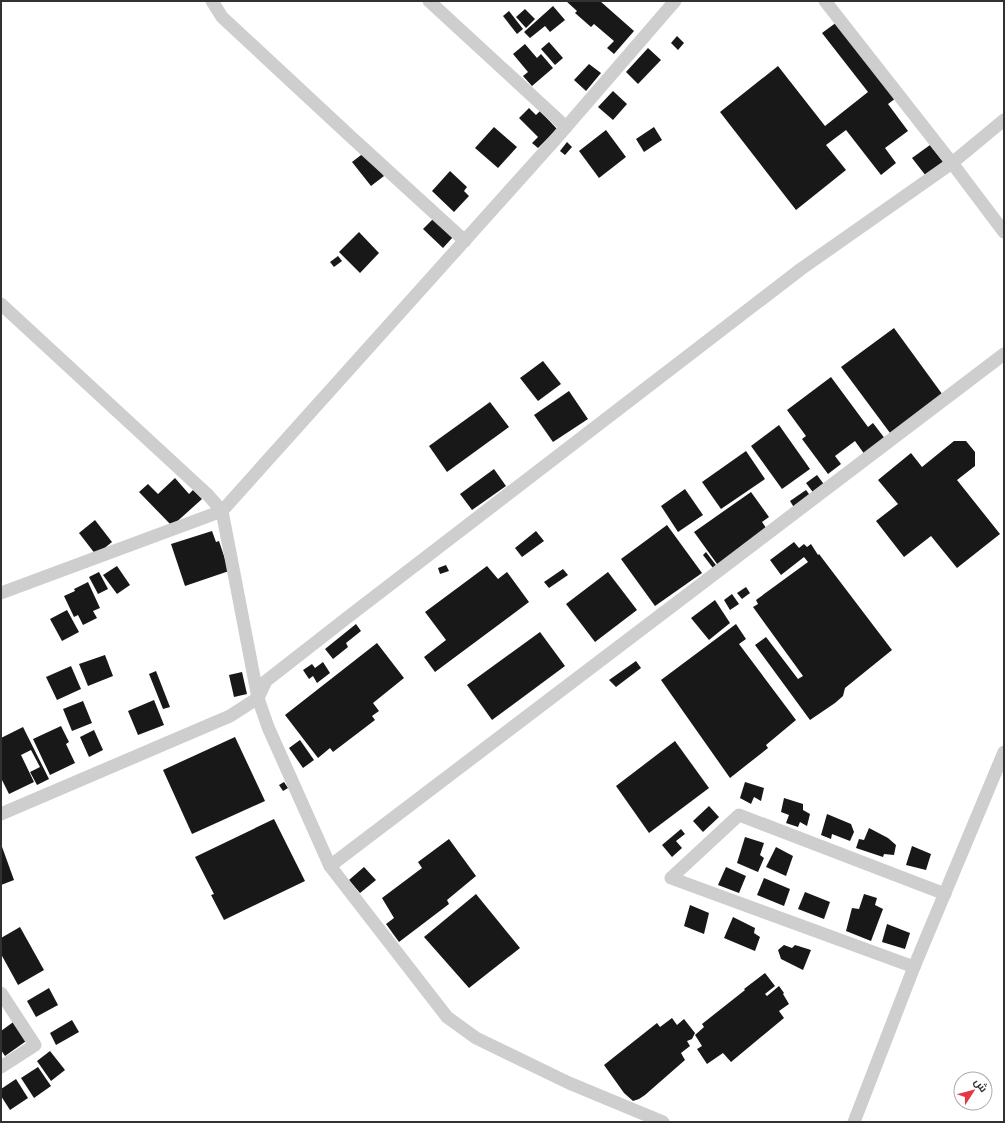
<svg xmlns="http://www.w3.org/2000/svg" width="1005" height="1123" font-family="'PT Sans',Cairo,sans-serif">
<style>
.building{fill:#181818}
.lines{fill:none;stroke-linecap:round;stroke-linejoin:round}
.street{stroke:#cecece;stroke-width:13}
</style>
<rect width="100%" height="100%" fill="#fff"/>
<!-- building -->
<g class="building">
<polygon points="566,1 600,1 634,31 614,54 607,48 614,41 594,24 591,27 575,13 577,11"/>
<polygon points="553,6 565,20 550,32 545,26 530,38 524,32"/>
<polygon points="525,9 535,19 526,28 516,17"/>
<polygon points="509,11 523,29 517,34 503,16"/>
<polygon points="837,22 896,98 888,104 908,131 885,148 896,163 881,175 846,130 826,145 846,170 796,210 720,112 778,66 825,126 868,92 822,33"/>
<polygon points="677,36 684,43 678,50 671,43"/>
<polygon points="549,42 563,58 555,65 541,49"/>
<polygon points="525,44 537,58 541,54 553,68 532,86 523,76 528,72 513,54"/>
<polygon points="648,48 661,60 638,84 626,72"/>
<polygon points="589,64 601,73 586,91 574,80"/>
<polygon points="613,91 627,104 613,120 598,107"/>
<polygon points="529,108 536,115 540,111 557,129 538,148 532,143 538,137 519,118"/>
<polygon points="494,127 517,147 498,168 475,148"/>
<polygon points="654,127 662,140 644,152 636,139"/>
<polygon points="606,130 626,157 599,178 579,151"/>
<polygon points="567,142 572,147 565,155 560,151"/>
<polygon points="930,145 944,163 926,176 912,158"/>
<polygon points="365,152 384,176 371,186 352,162"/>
<polygon points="450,171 467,187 464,191 469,196 454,212 432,191"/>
<polygon points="434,218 453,237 443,248 423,229"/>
<polygon points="359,232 379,253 360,273 339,252"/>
<polygon points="338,256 342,261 334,267 330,262"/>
<polygon points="894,328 945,398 893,437 841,367"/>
<polygon points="543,361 561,384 538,401 520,378"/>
<polygon points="831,377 868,427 873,423 886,440 865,455 855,441 835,456 841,464 828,474 802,439 806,436 787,410"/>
<polygon points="569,391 588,419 553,442 534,415"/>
<polygon points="490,402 509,427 447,472 429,446"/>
<polygon points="779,425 810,469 782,489 751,446"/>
<polygon points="954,441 966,441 975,452 975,466 957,480 1000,534 957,568 931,536 904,557 876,521 898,504 878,480 911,453 922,467"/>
<polygon points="746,451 765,479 721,509 702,482"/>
<polygon points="494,469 506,486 472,510 460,494"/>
<polygon points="817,475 826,487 815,495 806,483"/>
<polygon points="175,478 189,494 193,490 202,499 172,526 139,492 148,484 158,494"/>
<polygon points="685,489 703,515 678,532 661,506"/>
<polygon points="806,490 812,498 795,509 790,501"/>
<polygon points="751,492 769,517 762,522 769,532 720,568 694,532"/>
<polygon points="95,520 112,542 96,555 79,533"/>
<polygon points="667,525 702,573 655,606 621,559"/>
<polygon points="212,531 216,542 219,541 229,571 185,586 171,544"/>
<polygon points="536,531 544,541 522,557 515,548"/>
<polygon points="794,542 799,548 804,544 807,547 811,544 818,555 819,554 892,650 845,688 843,696 835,703 810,720 755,645 766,637 798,679 803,676 753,607 758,604 756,600 808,562 804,557 781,575 770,560"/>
<polygon points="706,552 719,569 716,572 703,555"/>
<polygon points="446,565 449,571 440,574 438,568"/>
<polygon points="117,566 130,585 117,594 103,575"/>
<polygon points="487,566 498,579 507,572 529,602 435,672 424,657 446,640 425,612"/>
<polygon points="563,569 568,575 549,588 544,582"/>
<polygon points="99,572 108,589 98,594 89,577"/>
<polygon points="608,572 637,610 595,642 566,604"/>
<polygon points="88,582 100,608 93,611 97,618 83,625 78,615 74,617 64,596 75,591 74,589"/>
<polygon points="746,587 750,593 742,599 737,593"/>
<polygon points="732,594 739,604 730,610 724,600"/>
<polygon points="715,600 730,623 709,640 691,618"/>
<polygon points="67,610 79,632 62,641 50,619"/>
<polygon points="356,624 361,631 346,643 348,647 333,659 325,649"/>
<polygon points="736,624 746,639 739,644 796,720 766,745 768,748 730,778 661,680"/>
<polygon points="540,632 565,666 492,720 467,685"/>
<polygon points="377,643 404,678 373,703 379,711 372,716 375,720 333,752 330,748 318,758 285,715"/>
<polygon points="105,655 113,676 88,686 79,664"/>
<polygon points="636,661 641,668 616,687 609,680"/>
<polygon points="323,662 330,673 317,683 313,676 309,679 303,670 312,664 315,668"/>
<polygon points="71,666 81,689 57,700 46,677"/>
<polygon points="156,671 170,707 163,709 149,674"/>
<polygon points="242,672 247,694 234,697 229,675"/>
<polygon points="154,700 164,725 138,735 128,711"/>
<polygon points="83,701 92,723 72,731 63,709"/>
<polygon points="61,726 69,742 66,744 75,763 50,775 33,739"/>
<polygon points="23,727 49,779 37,785 30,772 40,767 31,750 21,755 34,782 9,794 1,778 1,738"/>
<polygon points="94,730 103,750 89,757 80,737"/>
<polygon points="235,737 265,801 192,834 163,770"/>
<polygon points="300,740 314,760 303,768 289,748"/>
<polygon points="675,741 709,788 649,833 616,786"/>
<polygon points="284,782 288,788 283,791 279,785"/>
<polygon points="745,782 764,788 761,801 754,797 751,804 740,798"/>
<polygon points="784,798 803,804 803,810 810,814 807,826 800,822 798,827 786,823 789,815 781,812"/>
<polygon points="709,806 719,817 703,832 693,821"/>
<polygon points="827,814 851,824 854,832 850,841 832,834 831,839 821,835"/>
<polygon points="274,819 305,881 224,920 211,895 214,894 195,857"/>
<polygon points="869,828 888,838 896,845 894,855 884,854 883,857 856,848 859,839 864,840"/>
<polygon points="681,829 685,834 676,841 682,848 672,857 662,845"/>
<polygon points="745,837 764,843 760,855 764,858 758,872 737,863"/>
<polygon points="449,839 476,876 447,900 449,904 399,942 386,924 394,918 382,898 422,868 418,862"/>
<polygon points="1,844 14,880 1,885"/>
<polygon points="912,846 931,854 926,870 906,865"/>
<polygon points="776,847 793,856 786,876 766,867"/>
<polygon points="364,867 376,880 360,893 349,880"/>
<polygon points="726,867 746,876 739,893 718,885"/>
<polygon points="764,878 790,889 784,906 757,895"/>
<polygon points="805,892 830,902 824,919 798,909"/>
<polygon points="476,894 520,948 469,988 424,937"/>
<polygon points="864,894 877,898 875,905 883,909 871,941 846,931 852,908 859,909"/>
<polygon points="690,905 709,913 704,934 684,926"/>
<polygon points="733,917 755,928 754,933 760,937 755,951 724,938"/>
<polygon points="887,924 910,933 905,949 882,942"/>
<polygon points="20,927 44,970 18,985 1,954 1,938"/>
<polygon points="784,945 792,948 795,945 811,950 803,970 781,959 778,950"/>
<polygon points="765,973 775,986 765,994 767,996 779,986 784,993 783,994 789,1004 779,1011 784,1018 731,1062 723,1053 707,1064 697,1049 702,1046 695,1035 704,1027 702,1024 745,990 744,989"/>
<polygon points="49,988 58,1005 36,1017 27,1001"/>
<polygon points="672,1018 677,1025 684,1019 695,1033 692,1039 687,1041 690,1046 681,1053 685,1060 645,1095 639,1099 633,1101 624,1093 604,1065 657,1023 660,1027"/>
<polygon points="16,1020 29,1039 5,1056 1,1050 1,1031"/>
<polygon points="72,1020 79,1032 56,1045 50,1033"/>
<polygon points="50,1051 65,1070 51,1081 37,1061"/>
<polygon points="38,1067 51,1086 34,1098 21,1078"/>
<polygon points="16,1079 28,1098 10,1110 1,1096 1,1089"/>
</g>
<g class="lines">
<!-- street -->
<g class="street">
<polyline points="212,1 222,17 350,136 465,241"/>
<polyline points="429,1 566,127"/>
<polyline points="825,1 952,163 1004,232"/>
<polyline points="1,304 208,495 222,511 258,698 268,727 330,866 447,1017 476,1038 569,1083 663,1122"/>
<polyline points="1,593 222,511 554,141 675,1"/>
<polyline points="1,814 230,716 258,698 266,681 348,617 801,269 952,163 1004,120"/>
<polyline points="330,866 1004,354"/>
<polyline points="914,967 671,878 739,815 945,894"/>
<polyline points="1,993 35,1045 1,1067"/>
<polyline points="854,1122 914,967 1004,752"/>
</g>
</g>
<!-- border -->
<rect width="1005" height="1123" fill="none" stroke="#313131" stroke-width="4"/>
<!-- north arrow -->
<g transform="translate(973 1091) rotate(54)"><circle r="19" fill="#ffffff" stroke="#adadad"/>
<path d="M0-3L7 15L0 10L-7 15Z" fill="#e53645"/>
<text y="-6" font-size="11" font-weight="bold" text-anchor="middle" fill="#313131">ش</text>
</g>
</svg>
